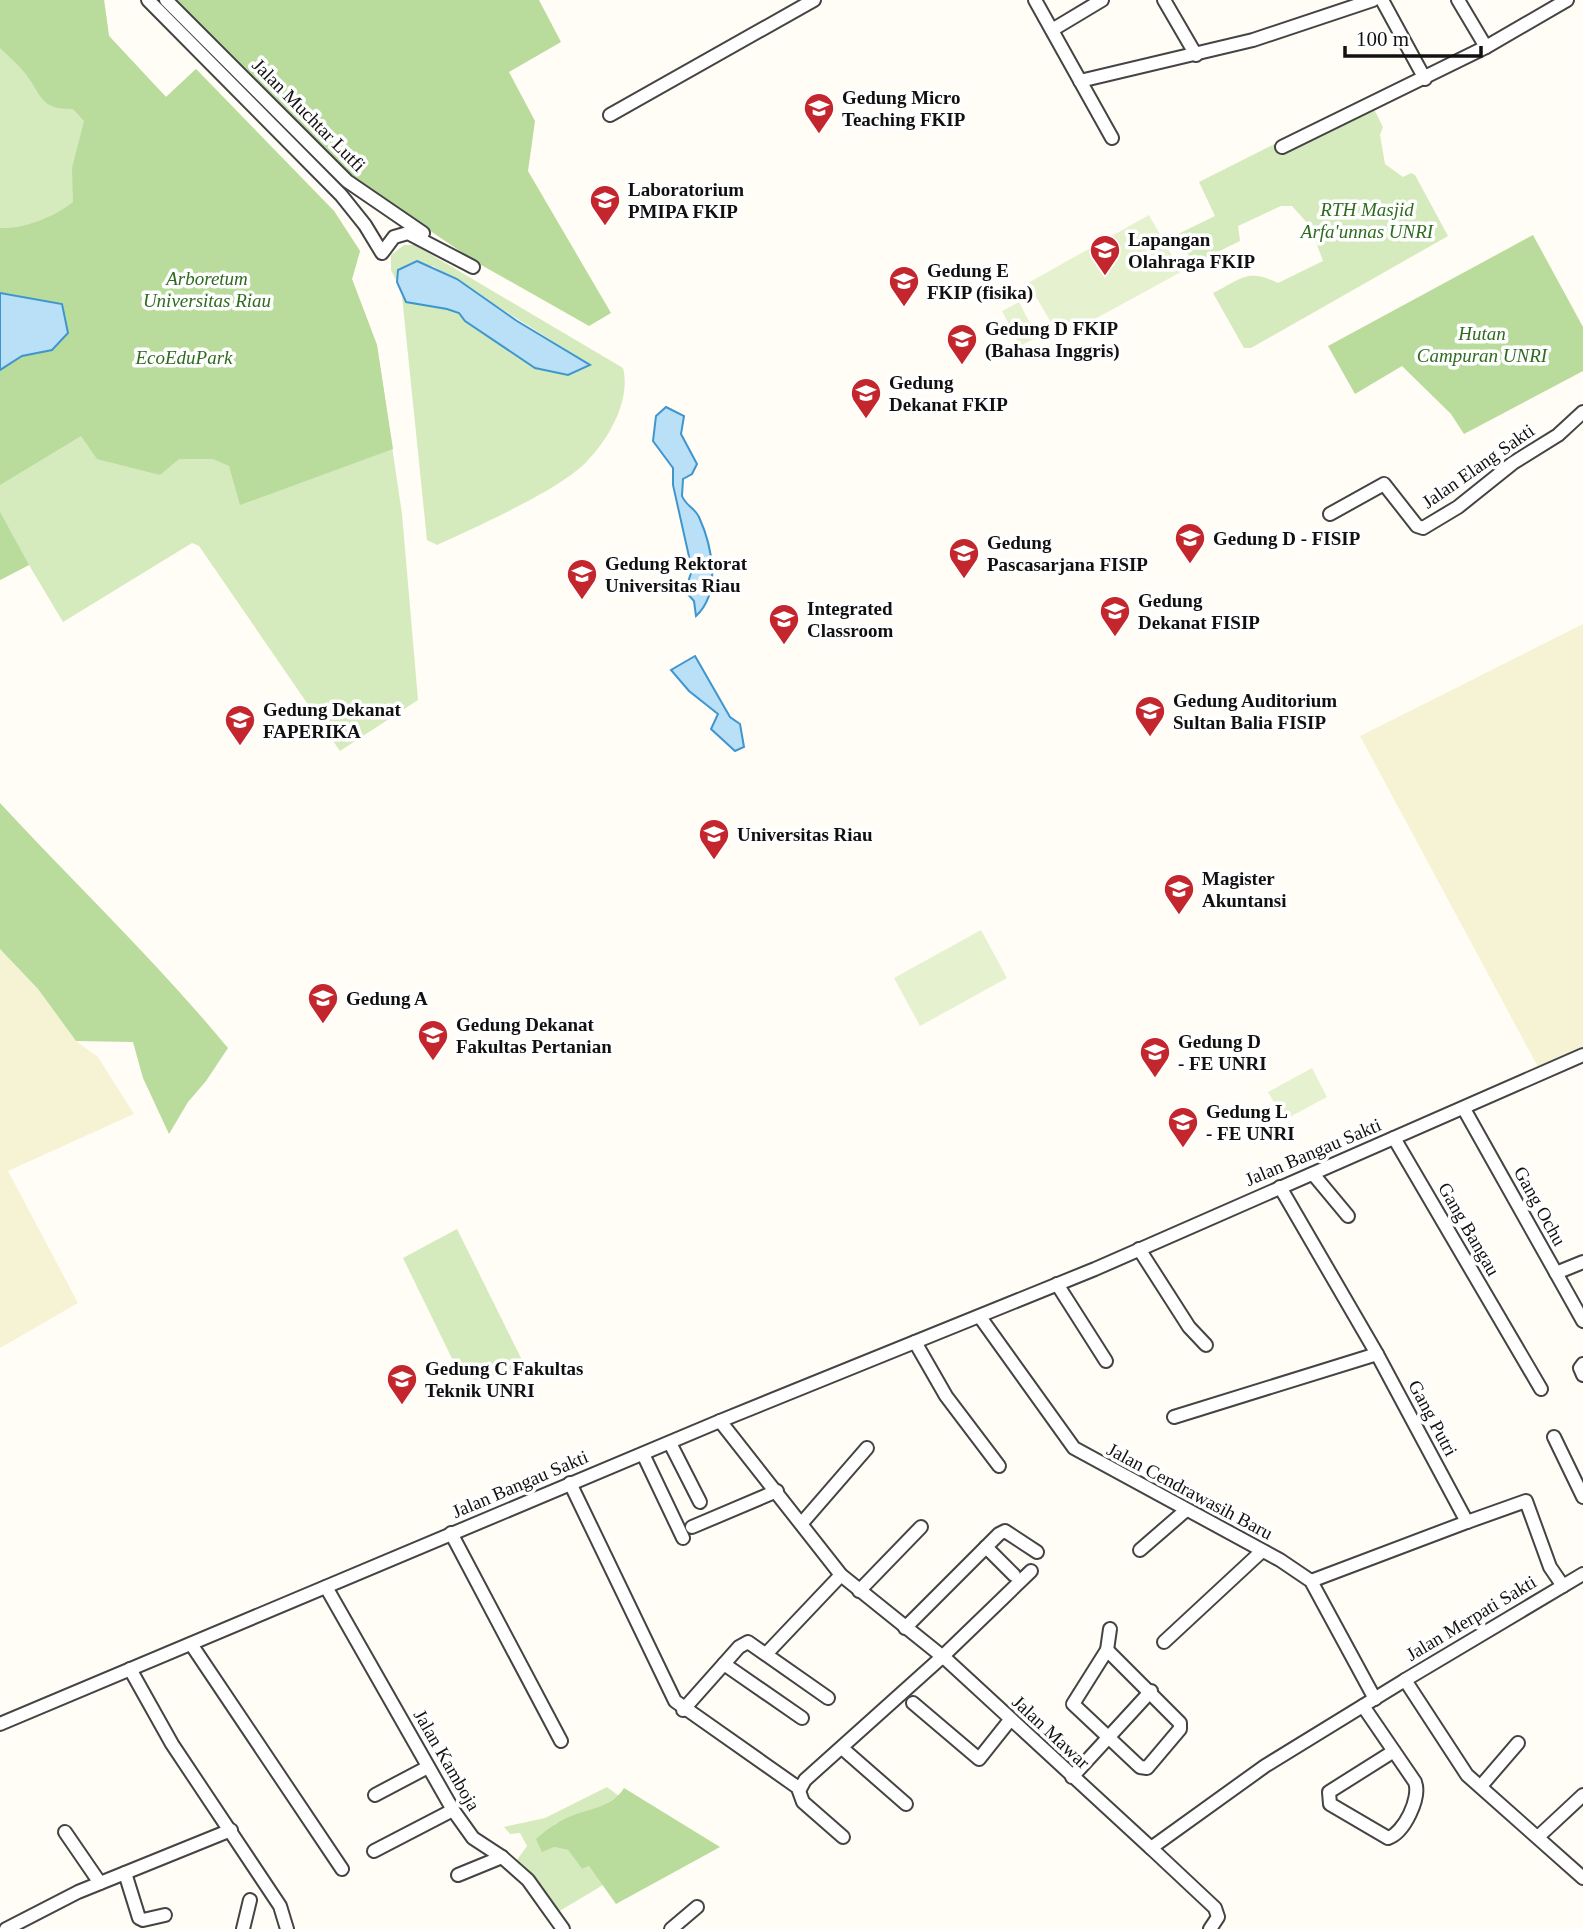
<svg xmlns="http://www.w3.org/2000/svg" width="1583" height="1929" font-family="'Times New Roman',serif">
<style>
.farmland{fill:#f6f3d4}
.green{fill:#d5ebbd}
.forest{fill:#b9dc9c}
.pitch{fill:#e6f2cf}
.water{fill:#b9e0f7;stroke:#3f96cf;stroke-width:2}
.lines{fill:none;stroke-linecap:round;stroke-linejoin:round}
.minor-casing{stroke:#444;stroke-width:16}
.minor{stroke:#fff;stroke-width:12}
.labels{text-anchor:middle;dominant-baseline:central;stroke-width:7;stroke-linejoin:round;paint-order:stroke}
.poi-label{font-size:19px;font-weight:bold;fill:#111;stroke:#fff;text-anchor:start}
.street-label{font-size:19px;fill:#111;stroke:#fff}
.park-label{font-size:19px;font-style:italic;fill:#2f6b1f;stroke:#fff}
</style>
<rect width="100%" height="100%" fill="#fffdf5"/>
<!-- farmland -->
<g class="farmland">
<polygon points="1583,624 1583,1046 1538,1067 1360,736"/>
<polygon points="0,949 38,989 76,1041 98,1057 134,1114 8,1171 78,1303 0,1348"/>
</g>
<!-- green -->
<g class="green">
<polygon points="0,0 104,0 109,36 166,97 196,69 334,211 360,251 352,279 377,345 402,514 418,700 340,751 199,546 192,543 63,622 29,565 0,580"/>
<path d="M1368 97 1383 127 1380 135 1385 164 1403 177 1411 173 1415 175 1448 236 1251 348H1244L1213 293C1242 279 1247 268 1278 283L1323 261 1310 226 1292 206H1281L1238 226 1240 241 1193 264 1178 234 1215 216 1199 182Z"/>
<path d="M404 245H415L623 368C631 399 610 437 588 460 563 489 475 527 437 545L427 540 402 296 406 302 447 309 459 313 465 321 535 368 568 375 589 364 433 266 398 270 397 282 391 270V255Z"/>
<polygon points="457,1229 525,1366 478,1380 461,1377 403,1258"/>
<polygon points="607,1787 619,1796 603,1806 554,1824 554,1847 568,1850 582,1869 589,1866 603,1885 558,1912 517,1860 527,1846 520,1833 510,1834 504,1827 545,1818"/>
</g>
<!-- forest -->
<g class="forest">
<path d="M0 0H104L109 36 166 97 196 69 334 211 360 251 352 279 377 345 393 449 240 505 229 466 213 459H179L160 475 97 459 81 436 0 485V370L22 356 52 350 62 304 0 293V228C25 229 54 217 73 202L72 168 84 121 73 109C39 110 42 94 24 72 17 63 8 56 0 48Z"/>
<polygon points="173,0 539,0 561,42 509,72 535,121 528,171 611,313 589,326 476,262 351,177"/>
<polygon points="1533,235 1583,327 1583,371 1464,434 1451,414 1402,366 1355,394 1328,346"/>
<polygon points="0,512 29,565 0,580"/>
<path d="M0 803C76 885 157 962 228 1048L206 1081 188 1102 169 1134 143 1078 133 1042 76 1041 38 989 0 949Z"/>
<path d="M624 1788 720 1847 616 1904 589 1866 582 1869 568 1850 554 1847 542 1852 536 1839C546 1830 557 1822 569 1817 589 1808 612 1808 624 1788Z"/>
</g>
<!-- pitch -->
<g class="pitch">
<polygon points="1149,215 1181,272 1060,338 1028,283"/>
<polygon points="1019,302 1037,337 1020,346 1002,311"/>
<polygon points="981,930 1007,978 920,1026 894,978"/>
<polygon points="1312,1068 1327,1097 1284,1120 1268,1092"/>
</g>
<!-- water -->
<g class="water">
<polygon points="417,261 457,279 517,321 590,365 568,375 535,368 465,321 459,313 447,309 406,302 397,282 398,270"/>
<polygon points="0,293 62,304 68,333 52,350 22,356 0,370"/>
<path d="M666 407 684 416 681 434 697 464 692 474 683 479 682 496C686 506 695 508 699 517 712 546 722 592 696 616L694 601 685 591 692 570 673 485V468L653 441 656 416Z"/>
<polygon points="695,656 730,717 740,724 744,747 735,751 711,729 718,714 689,691 671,670"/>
</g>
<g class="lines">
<!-- minor casing -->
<g class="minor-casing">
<g id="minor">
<polyline points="148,0 341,195 365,225 382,253 394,237 408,233 473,267"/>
<polyline points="166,0 347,181 423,233"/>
<polyline points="1035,0 1112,138"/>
<polyline points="1164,0 1196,55"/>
<polyline points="1382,0 1425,79"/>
<polyline points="1052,30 1102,0"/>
<polyline points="1486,47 1567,0"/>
<polyline points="1080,81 1253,40 1373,0"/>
<polyline points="610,115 814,0"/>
<polyline points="1282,147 1486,47 1458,0"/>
<polyline points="1330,514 1384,484 1417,526 1423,528 1458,507 1513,463 1558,435 1583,412"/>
<polyline points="1464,1109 1583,1321"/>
<polyline points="1394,1138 1541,1389"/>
<polyline points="1313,1174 1348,1216"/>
<polyline points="1280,1187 1377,1354 1467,1522 1311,1581"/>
<polyline points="1139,1249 1189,1327 1206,1345"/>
<polyline points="1556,1273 1583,1262"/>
<polyline points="1057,1284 1106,1361"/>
<polyline points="980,1317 1074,1448 1280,1560 1311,1581 1375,1699"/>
<polyline points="915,1342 946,1396 999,1466"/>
<polyline points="1583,1364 1580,1368 1583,1375"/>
<polyline points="1174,1417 1377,1354"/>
<polyline points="720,1421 841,1575 948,1661 1151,1848 1265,1766 1405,1680"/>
<polyline points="1554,1437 1583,1497"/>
<polyline points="670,1443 700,1502"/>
<polyline points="643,1454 683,1538"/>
<polyline points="570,1483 675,1701 800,1789"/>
<polyline points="1467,1522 1526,1501 1550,1567 1563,1586"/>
<polyline points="802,1523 867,1448"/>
<polyline points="692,1527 777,1491"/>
<polyline points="451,1533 561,1741"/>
<polyline points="986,1547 1014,1575"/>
<polyline points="1140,1550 1185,1511"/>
<polyline points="1583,1574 1405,1680 1467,1775 1583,1878"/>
<polyline points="326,1587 453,1810 473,1838 502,1857 528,1880 563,1929"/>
<polyline points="859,1591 921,1527"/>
<polyline points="905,1628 999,1534 1005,1531 1037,1552"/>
<polyline points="1164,1642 1261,1552"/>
<polyline points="191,1644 342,1869"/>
<polygon points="1107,1650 1180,1723 1180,1729 1147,1768 1140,1767 1073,1704"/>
<polyline points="1107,1650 1110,1629"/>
<polyline points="767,1653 841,1575"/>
<polyline points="724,1664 802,1718"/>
<polyline points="130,1669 172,1744 280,1906 287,1929"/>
<polyline points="913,1703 979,1759 1010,1720"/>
<path d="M1363 1706 1415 1782C1421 1798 1404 1833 1388 1838L1330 1804 1329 1792 1394 1751"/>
<polyline points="683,1710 739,1647 748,1642 828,1698"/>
<polyline points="0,1724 720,1421 1095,1269 1583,1055"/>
<polyline points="842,1748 906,1804"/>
<polyline points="1072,1777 1151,1691"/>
<polyline points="1481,1786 1518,1743"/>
<polyline points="375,1795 428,1767"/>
<polyline points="65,1832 100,1883"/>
<polyline points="1539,1836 1583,1795"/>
<polyline points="843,1837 803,1802 799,1791 805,1780 942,1657 1031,1571"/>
<polyline points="1151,1848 1215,1908 1218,1917 1210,1929"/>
<polyline points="374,1851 453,1810"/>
<polyline points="125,1873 139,1918 143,1920 165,1915"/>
<polyline points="458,1875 502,1857"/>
<polyline points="6,1929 78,1892 231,1830"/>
<polyline points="243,1929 250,1900"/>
<polyline points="671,1929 697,1907"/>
</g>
</g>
<!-- minor -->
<use href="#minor" class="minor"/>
</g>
<!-- icons -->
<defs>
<g id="university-pin" transform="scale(1.575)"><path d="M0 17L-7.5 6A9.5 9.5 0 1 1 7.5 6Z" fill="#c4262e" stroke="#fff"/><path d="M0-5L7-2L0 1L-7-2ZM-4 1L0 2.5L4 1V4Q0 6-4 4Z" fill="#fff"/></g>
</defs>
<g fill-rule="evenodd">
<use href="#university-pin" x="819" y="108"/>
<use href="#university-pin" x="605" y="200"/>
<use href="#university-pin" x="1105" y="250"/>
<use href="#university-pin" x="904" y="281"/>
<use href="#university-pin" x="962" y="339"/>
<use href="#university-pin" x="866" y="393"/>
<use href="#university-pin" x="1190" y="538"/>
<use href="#university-pin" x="964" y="553"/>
<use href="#university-pin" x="582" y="574"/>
<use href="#university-pin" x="1115" y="611"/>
<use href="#university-pin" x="784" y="619"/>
<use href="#university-pin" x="1150" y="711"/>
<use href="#university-pin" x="240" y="720"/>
<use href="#university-pin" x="714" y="834"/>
<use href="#university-pin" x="1179" y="889"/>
<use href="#university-pin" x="323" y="998"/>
<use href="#university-pin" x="433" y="1035"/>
<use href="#university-pin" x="1155" y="1052"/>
<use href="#university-pin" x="1183" y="1122"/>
<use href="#university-pin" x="402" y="1379"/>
</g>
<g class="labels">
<!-- poi labels -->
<g class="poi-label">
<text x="842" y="97">Gedung Micro<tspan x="842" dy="22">Teaching FKIP</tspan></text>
<text x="628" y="189">Laboratorium<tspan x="628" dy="22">PMIPA FKIP</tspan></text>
<text x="1128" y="239">Lapangan<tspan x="1128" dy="22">Olahraga FKIP</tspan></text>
<text x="927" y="270">Gedung E<tspan x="927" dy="22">FKIP (fisika)</tspan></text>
<text x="985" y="328">Gedung D FKIP<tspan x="985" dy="22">(Bahasa Inggris)</tspan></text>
<text x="889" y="382">Gedung<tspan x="889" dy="22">Dekanat FKIP</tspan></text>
<text x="1213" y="538">Gedung D - FISIP</text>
<text x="987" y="542">Gedung<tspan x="987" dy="22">Pascasarjana FISIP</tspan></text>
<text x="605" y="563">Gedung Rektorat<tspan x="605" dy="22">Universitas Riau</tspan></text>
<text x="1138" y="600">Gedung<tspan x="1138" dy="22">Dekanat FISIP</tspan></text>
<text x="807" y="608">Integrated<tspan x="807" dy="22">Classroom</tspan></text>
<text x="1173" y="700">Gedung Auditorium<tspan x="1173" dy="22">Sultan Balia FISIP</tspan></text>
<text x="263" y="709">Gedung Dekanat<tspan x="263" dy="22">FAPERIKA</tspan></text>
<text x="737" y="834">Universitas Riau</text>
<text x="1202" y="878">Magister<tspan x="1202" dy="22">Akuntansi</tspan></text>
<text x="346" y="998">Gedung A</text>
<text x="456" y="1024">Gedung Dekanat<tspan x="456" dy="22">Fakultas Pertanian</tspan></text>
<text x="1178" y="1041">Gedung D<tspan x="1178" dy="22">- FE UNRI</tspan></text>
<text x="1206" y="1111">Gedung L<tspan x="1206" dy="22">- FE UNRI</tspan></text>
<text x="425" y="1368">Gedung C Fakultas<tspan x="425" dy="22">Teknik UNRI</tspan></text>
</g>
<!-- street labels -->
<g class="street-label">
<text transform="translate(309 115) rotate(45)">Jalan Muchtar Lutfi</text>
<text transform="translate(1478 466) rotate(-35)">Jalan Elang Sakti</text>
<text transform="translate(1313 1152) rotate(-23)">Jalan Bangau Sakti</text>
<text transform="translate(1540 1206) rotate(61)">Gang Ochu</text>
<text transform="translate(1469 1229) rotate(60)">Gang Bangau</text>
<text transform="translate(1433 1418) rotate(62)">Gang Putri</text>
<text transform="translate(520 1484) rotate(-23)">Jalan Bangau Sakti</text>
<text transform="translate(1190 1491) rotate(28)">Jalan Cendrawasih Baru</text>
<text transform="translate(1471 1618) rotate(-31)">Jalan Merpati Sakti</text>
<text transform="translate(1051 1732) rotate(43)">Jalan Mawar</text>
<text transform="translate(447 1760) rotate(60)">Jalan Kamboja</text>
</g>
<!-- park labels -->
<g class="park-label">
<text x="1367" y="209">RTH Masjid<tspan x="1367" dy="22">Arfa'unnas UNRI</tspan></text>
<text x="207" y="278">Arboretum<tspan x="207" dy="22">Universitas Riau</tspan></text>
<text x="1482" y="333">Hutan<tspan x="1482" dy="22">Campuran UNRI</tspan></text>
<text x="184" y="357">EcoEduPark</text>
</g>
</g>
<!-- scale -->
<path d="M1345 46v10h136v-10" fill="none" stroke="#111111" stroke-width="3.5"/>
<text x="1356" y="46" font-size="21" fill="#111111" stroke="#ffffff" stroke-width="5" paint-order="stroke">100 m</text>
</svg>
